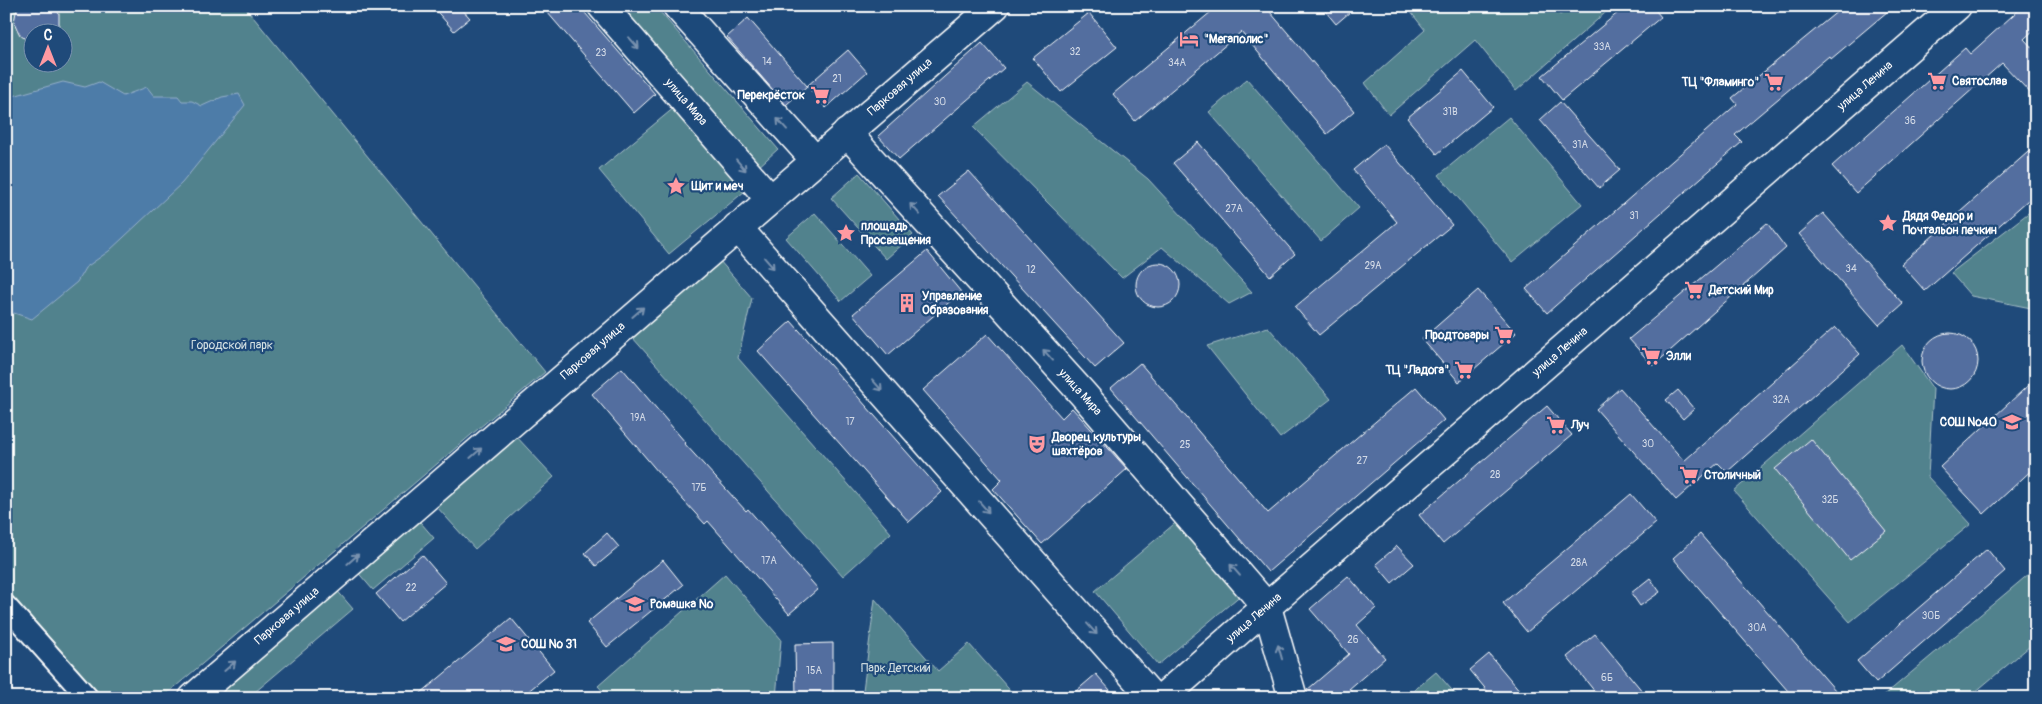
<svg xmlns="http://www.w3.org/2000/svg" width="2042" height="704" font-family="Pangolin,sans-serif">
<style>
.green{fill:#51828d;stroke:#a8c0c6;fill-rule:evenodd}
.water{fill:#4e7ba8;stroke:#95b0cb}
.building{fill:#536e9f;stroke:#fff}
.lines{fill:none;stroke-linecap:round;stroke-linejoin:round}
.street-casing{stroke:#fff;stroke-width:24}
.secondary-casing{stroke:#fff;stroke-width:31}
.street{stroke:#1f4a7a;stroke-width:20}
.secondary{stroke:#1f4a7a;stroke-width:28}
.oneway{stroke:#7992af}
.labels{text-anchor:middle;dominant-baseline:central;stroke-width:4.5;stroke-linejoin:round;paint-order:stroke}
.number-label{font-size:10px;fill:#d4dbe7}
.poi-label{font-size:12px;font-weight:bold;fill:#fff;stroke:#1f4a7a;text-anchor:start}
.street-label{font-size:12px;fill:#fff;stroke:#1f4a7a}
.park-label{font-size:12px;fill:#d4e0e2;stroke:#1f4a7a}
</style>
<rect width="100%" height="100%" fill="#1f4a7a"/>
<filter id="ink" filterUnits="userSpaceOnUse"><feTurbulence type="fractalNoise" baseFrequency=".02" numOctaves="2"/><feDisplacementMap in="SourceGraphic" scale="10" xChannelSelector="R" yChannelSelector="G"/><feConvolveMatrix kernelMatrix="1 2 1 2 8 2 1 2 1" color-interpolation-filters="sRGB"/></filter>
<g filter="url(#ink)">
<!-- green -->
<g class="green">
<path d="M6 6H244L545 372 162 698H102L6 590ZM32 32H62V62H32Z"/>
<polygon points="615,6 655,6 778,149 756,169"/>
<polygon points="1406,6 1552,6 1560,15 1571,6 1613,6 1516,91 1475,40 1389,115 1365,83 1425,30"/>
<polygon points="1247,79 1359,208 1321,241 1209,112"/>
<polygon points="1027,82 1148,179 1252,292 1229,304 1162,247 1122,278 973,127"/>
<polygon points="675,107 745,191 669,254 599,170"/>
<polygon points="1509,117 1582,204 1512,262 1439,175"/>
<polygon points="859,173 913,235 886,259 831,198"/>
<polygon points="2036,207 2036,309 1971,296 1951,273"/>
<polygon points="815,213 870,276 841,301 786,238"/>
<polygon points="719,260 752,298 738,358 891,533 843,576 632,337"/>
<polygon points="1268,327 1331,399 1280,438 1207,346"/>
<polygon points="1902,345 1933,389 1928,477 1971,524 1850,622 1734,491"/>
<polygon points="515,435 554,477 475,549 436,506"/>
<polygon points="415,516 434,538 373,590 355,569"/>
<polygon points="1180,519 1243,593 1158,665 1095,591"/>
<polygon points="2036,568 2036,641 1968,698 1881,698"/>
<polygon points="725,574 781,639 776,698 726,698 716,689 705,698 609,698 598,686"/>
<polygon points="335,588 353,609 248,698 206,698"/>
<polygon points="875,599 938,671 969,644 1015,696 1013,698 862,698"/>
<polygon points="1436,672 1459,698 1414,698 1411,693"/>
</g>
<!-- water -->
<polygon class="water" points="63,82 85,87 99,82 123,96 147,87 154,96 178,96 182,101 192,101 202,106 222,97 239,94 245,105 182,183 109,251 85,268 77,282 32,319 14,313 6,318 6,98"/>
<!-- building -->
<g class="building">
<polygon points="19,6 55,6 59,14 59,24 56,32 32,32 32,44 20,35 17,29 14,22 16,12"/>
<polygon points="432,6 459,6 470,18 454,31"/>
<polygon points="554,6 579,6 655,94 634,113 547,12"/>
<polygon points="1218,6 1265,6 1354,111 1327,134 1241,32 1135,121 1113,94"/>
<polygon points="1321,6 1357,6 1336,24"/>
<polygon points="1626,6 1652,6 1661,17 1562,100 1542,76"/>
<polygon points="1844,6 1894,6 1831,59 1829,56 1735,135 1742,142 1547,313 1526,289 1737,104 1732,98"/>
<polygon points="2023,6 2029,6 2036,14 2036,28 2024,39 2036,52 2036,99 2002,63 1856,193 1832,166 1965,48 1970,54"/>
<polygon points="1089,13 1117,47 1061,92 1033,58"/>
<polygon points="748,18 807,86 848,50 867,72 826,108 807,86 786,105 727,37"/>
<polygon points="982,43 1004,68 899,159 878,136"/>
<polygon points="1463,71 1493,107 1437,154 1407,118"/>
<polygon points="1560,102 1620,170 1599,188 1540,120"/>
<polygon points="1198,142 1295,254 1270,276 1173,163"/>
<polygon points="1384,144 1452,225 1319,335 1295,307 1397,222 1353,170"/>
<polygon points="2036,145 2036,193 1925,291 1901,264"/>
<polygon points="969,171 1124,343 1095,368 938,196"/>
<polygon points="1823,213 1903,304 1879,325 1799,234"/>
<polygon points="1767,223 1786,248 1653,366 1629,339"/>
<polygon points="927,251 961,292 888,355 853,314"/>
<circle cx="1158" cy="285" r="22"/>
<polygon points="1478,290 1516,333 1459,382 1422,339"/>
<polygon points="791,321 942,492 909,522 758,351"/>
<polygon points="1835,327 1860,354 1727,472 1718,463 1676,500 1596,409 1620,388 1684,461"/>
<circle cx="1950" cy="361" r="28"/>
<polygon points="987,334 1062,418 1072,408 1127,469 1042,544 993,489 1002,480 923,390"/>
<polygon points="1140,363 1268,513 1416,387 1444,420 1268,572 1111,388"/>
<polygon points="622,368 685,442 684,443 746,511 748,509 818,589 789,614 708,521 705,524 664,479 592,394"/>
<polygon points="2036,378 2036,466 1984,514 1940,467"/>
<polygon points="1678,390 1694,409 1683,419 1666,400"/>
<polygon points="1547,406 1572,435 1443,544 1419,515"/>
<polygon points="1811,439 1886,531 1850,560 1775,469"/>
<polygon points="1631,494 1656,523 1527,632 1503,603"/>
<polygon points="607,533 619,547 596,566 585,553"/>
<polygon points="1700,534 1842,698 1794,698 1673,558"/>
<polygon points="1397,546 1414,564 1392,583 1376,564"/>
<polygon points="1987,549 2005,571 1876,683 1857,661"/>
<polygon points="422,555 446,583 400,622 376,594"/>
<polygon points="663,560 683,585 607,647 587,623"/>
<polygon points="1348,576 1376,608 1357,625 1385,658 1349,689 1357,698 1308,698 1307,690 1349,654 1310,609"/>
<polygon points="1650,578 1660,592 1640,606 1631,593"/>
<polygon points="511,618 554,670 520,698 415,698"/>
<polygon points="1595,634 1648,698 1600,698 1567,657"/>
<polygon points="833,643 833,698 796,698 795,644"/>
<polygon points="1489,654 1526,698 1493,698 1470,670"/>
<polygon points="1096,674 1117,698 1068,698"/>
</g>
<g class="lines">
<!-- street casing -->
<g class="street-casing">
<polyline id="street" points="6,606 88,698"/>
</g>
<!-- secondary casing -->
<g class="secondary-casing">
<g id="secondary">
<polyline points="602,6 770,199"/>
<polyline points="677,6 815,160"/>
<polyline points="847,133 1083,394 1267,607 1293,698"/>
<polyline points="737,227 1153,698"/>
<polyline points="193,698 995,6"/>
<polyline points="1162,698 1957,6"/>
</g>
</g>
<!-- street -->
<use href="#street" class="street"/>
<!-- secondary -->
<use href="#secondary" class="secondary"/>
</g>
<!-- one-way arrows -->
<defs><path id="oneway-shaft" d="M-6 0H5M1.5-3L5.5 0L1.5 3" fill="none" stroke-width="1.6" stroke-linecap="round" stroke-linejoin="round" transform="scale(1.25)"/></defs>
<g class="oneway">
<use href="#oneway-shaft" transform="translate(634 43) rotate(49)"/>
<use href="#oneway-shaft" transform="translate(782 124) rotate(-132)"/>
<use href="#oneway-shaft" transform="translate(741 165) rotate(49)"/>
<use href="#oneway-shaft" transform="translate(915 209) rotate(-132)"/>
<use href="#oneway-shaft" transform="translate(769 263) rotate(49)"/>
<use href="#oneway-shaft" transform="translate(638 312) rotate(-41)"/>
<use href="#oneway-shaft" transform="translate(1048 355) rotate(-132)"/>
<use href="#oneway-shaft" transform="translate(877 385) rotate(49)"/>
<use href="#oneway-shaft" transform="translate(476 453) rotate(-41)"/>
<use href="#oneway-shaft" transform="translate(984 507) rotate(49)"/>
<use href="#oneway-shaft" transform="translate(353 559) rotate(-41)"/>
<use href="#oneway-shaft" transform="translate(1235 570) rotate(-131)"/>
<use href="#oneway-shaft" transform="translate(1092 629) rotate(48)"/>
<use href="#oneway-shaft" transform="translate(1280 652) rotate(-106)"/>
<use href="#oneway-shaft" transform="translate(230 666) rotate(-41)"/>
</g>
</g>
<!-- icons -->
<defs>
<g id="hotel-bare" transform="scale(1.5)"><path d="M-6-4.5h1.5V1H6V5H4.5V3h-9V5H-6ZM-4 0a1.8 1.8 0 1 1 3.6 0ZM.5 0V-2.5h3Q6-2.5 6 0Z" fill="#ff9aa2" stroke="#1f4a7a" stroke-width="2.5" paint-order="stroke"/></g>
<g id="supermarket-bare" transform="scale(1.5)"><path d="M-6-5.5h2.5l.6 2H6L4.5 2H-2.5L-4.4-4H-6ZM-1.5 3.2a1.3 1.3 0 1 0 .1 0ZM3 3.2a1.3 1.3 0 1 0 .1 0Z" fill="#ff9aa2" stroke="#1f4a7a" stroke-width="2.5" paint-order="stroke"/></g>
<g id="sight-bare" transform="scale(1.5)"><path d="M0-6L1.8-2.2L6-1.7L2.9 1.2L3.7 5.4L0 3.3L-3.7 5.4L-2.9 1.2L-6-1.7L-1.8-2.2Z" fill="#ff9aa2" stroke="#1f4a7a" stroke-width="2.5" paint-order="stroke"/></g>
<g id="building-bare" transform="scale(1.5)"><path d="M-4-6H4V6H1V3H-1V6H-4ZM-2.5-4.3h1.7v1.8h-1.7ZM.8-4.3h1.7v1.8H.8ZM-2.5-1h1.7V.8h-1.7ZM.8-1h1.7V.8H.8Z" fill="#ff9aa2" stroke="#1f4a7a" stroke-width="2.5" paint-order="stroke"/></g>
<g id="school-bare" transform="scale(1.5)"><path d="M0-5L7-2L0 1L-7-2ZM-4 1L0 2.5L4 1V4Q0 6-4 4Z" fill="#ff9aa2" stroke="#1f4a7a" stroke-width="2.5" paint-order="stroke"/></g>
<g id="theatre-bare" transform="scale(1.5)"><path d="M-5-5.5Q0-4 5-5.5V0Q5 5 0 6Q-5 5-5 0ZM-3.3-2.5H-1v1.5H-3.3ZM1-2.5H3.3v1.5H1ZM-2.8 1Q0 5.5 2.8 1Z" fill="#ff9aa2" stroke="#1f4a7a" stroke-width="2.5" paint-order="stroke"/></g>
</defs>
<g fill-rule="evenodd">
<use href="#hotel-bare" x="1189" y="39"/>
<use href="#supermarket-bare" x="1937" y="81"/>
<use href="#supermarket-bare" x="1774" y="82"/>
<use href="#supermarket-bare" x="820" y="95"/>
<use href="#sight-bare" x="676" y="186"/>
<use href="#sight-bare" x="1888" y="223"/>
<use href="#sight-bare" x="846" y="233"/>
<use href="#supermarket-bare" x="1694" y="290"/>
<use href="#building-bare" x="907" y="303"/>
<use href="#supermarket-bare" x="1504" y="335"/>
<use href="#supermarket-bare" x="1651" y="356"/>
<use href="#supermarket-bare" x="1464" y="370"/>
<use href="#school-bare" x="2012" y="422"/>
<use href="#supermarket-bare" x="1556" y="425"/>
<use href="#theatre-bare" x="1037" y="444"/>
<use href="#supermarket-bare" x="1689" y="475"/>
<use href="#school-bare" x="635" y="604"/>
<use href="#school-bare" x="506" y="644"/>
</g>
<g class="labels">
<!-- number labels -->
<g class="number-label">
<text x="1602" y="47">33А</text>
<text x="1075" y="52">32</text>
<text x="601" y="53">23</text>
<text x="767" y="62">14</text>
<text x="1177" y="63">34А</text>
<text x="837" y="79">21</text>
<text x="940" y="102">30</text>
<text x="1450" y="112">31В</text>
<text x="1910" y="121">36</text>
<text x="1580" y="145">31А</text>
<text x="1234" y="209">27А</text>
<text x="1634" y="216">31</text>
<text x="1373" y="266">29А</text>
<text x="1851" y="269">34</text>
<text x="1031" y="270">12</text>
<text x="1781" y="400">32А</text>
<text x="638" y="418">19А</text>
<text x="850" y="422">17</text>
<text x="1648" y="444">30</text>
<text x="1185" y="445">25</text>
<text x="1362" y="461">27</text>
<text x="1495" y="475">28</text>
<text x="699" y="488">17Б</text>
<text x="1830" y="500">32Б</text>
<text x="769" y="561">17А</text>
<text x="1579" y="563">28А</text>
<text x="411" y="588">22</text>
<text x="1931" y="616">30Б</text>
<text x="1757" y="628">30А</text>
<text x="1353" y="640">26</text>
<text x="814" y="671">15А</text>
<text x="1607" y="678">6Б</text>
</g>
<!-- poi labels -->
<g class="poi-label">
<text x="1204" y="39">"Мегаполис"</text>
<text x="1952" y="81">Святослав</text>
<text x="1759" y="82" text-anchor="end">ТЦ "Фламинго"</text>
<text x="805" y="95" text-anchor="end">Перекрёсток</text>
<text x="691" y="186">Щит и меч</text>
<text x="1903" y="216">Дядя Федор и<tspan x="1903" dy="14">Почтальон печкин</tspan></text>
<text x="861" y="226">площадь<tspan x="861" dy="14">Просвещения</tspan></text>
<text x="1709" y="290">Детский Мир</text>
<text x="922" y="296">Управление<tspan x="922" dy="14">Образования</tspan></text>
<text x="1489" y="335" text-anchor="end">Продтовары</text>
<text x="1666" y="356">Элли</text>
<text x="1449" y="370" text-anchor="end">ТЦ "Ладога"</text>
<text x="1997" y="422" text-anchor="end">СОШ №40</text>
<text x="1571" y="425">Луч</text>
<text x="1052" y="437">Дворец культуры<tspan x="1052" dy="14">шахтёров</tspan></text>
<text x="1704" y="475">Столичный</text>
<text x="650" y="604">Ромашка №</text>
<text x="521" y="644">СОШ № 31</text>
</g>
<!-- street labels -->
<g class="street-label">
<text transform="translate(1865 86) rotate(-41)">улица Ленина</text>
<text transform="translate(900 87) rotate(-41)">Парковая улица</text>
<text transform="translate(686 102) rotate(49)">улица Мира</text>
<text transform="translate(593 351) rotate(-41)">Парковая улица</text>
<text transform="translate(1560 352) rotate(-41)">улица Ленина</text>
<text transform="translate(1080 392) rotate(48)">улица Мира</text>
<text transform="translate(287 616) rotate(-41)">Парковая улица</text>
<text transform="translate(1254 618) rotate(-41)">улица Ленина</text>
</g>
<!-- park labels -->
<g class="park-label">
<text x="232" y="345">Городской парк</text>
<text x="896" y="668">Парк Детский</text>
</g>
</g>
<!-- margin -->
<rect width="2042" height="704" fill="none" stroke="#1f4a7a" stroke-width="25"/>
<rect x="12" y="12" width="2017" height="679" fill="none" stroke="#fff" stroke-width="2" filter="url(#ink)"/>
<!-- north arrow -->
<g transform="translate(48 48)"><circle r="24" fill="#1f4a7a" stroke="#7992af"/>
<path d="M0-4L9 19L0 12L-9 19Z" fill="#ff9aa2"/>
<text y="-8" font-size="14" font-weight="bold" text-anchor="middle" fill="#ffffff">С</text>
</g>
</svg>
